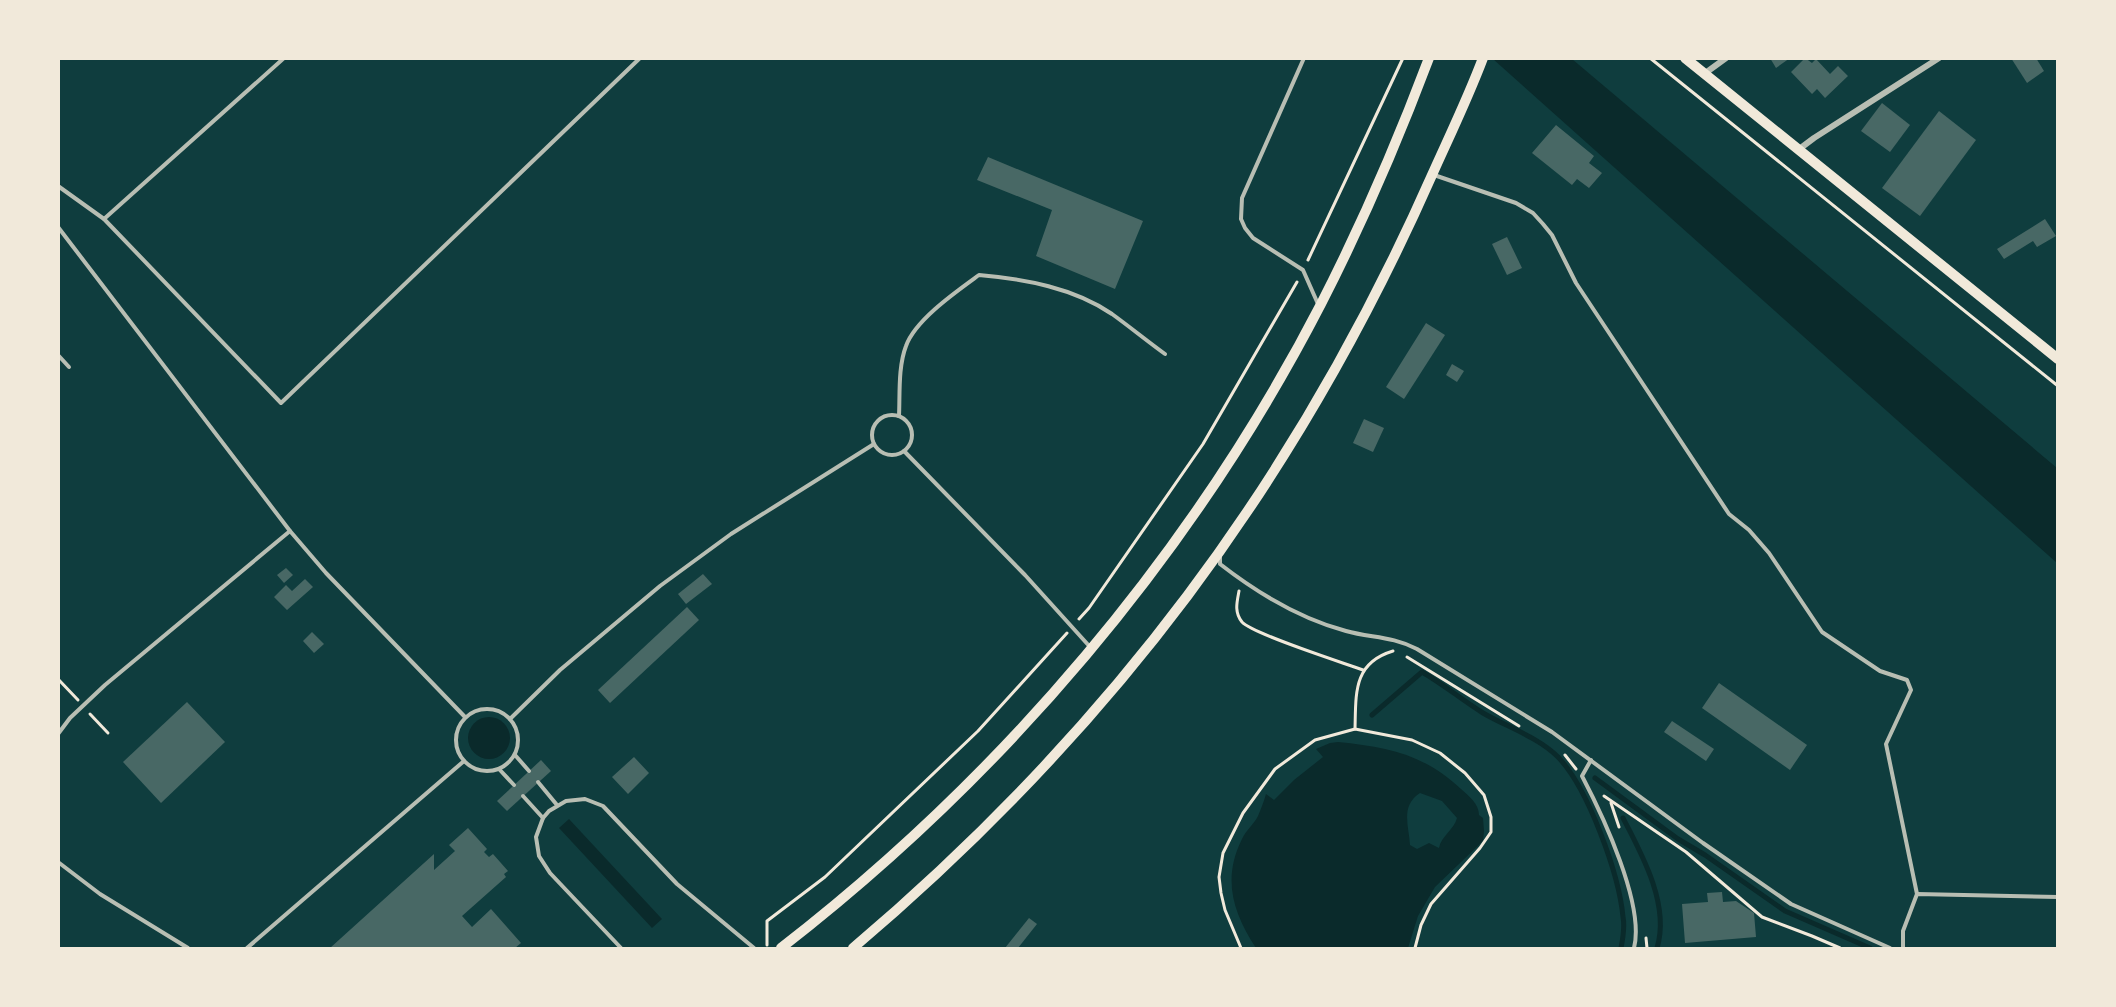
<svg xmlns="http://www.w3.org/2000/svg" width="2116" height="1007" font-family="'Roboto Condensed',sans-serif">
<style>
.water{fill:#0a2a2b;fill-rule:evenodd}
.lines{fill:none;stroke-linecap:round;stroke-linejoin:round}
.stream{stroke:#0a2a2b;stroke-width:5}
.building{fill:#486865}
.path{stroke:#f1e9da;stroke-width:3}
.service{stroke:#b8beb3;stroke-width:4}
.minor{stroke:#b8beb3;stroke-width:6}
.secondary{stroke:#f1e9da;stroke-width:10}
.primary{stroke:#f1e9da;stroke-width:10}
</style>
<rect width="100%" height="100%" fill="#0f3d3e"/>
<!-- water -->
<g class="water">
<polygon points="1493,59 1572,59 2057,468 2057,563"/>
<circle cx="489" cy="738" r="21"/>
<path d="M1338 742C1387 747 1424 754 1461 789 1469 796 1479 804 1479 815L1483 818 1484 831 1483 841 1435 887 1418 916 1408 948H1256C1233 913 1222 879 1242 839 1246 830 1254 824 1258 816 1261 809 1264 801 1266 794L1274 800 1294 780 1323 757 1316 749 1330 743ZM1420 793 1442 801 1457 818C1454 830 1441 836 1439 848L1429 843 1417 849 1410 845C1409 826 1400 806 1420 793Z"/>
<polygon points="569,819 662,919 652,928 559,828"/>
</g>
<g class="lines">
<!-- stream -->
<g class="stream">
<path d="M1372 715 1422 672C1443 684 1462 700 1483 713 1507 727 1538 737 1558 757 1588 788 1619 874 1623 917 1625 927 1623 938 1621 948"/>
<polyline points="1595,778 1678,839 1705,855 1785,911 1870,948"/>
<path d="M1623 818C1643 856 1670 906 1657 948"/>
</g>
</g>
<!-- building -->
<g class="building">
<polygon points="1770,58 1790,58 1776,68"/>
<polygon points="1805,58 1812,63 1816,59 1830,74 1838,66 1848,76 1825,98 1817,89 1812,94 1791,72"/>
<polygon points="2011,58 2036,58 2044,71 2027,83"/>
<polygon points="1882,103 1910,125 1890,152 1861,131"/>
<polygon points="1939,111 1976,140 1920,216 1882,188"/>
<polygon points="1556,125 1594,156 1589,163 1602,173 1589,188 1577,179 1572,185 1532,153"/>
<polygon points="988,157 1143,221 1115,289 1036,256 1052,210 977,180"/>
<polygon points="2045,219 2056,236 2037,247 2033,241 2004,259 1997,249"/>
<polygon points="1507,237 1522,268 1507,275 1492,244"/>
<polygon points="1426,323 1445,335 1404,399 1386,387"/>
<polygon points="1452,364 1464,371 1457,382 1446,375"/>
<polygon points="1364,419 1384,428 1373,452 1353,443"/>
<polygon points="286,568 293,575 284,583 277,575"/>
<polygon points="703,574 712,584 686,604 678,594"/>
<polygon points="305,579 313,587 287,610 274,597 286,585 292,591"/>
<polygon points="687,607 699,620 610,703 598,690"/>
<polygon points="312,632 324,644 314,653 303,641"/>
<polygon points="1719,683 1807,745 1790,770 1702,708"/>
<polygon points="187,702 225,742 161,803 123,762"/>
<polygon points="1672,721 1714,749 1706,761 1664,732"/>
<polygon points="634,757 649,773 628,794 612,777"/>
<polygon points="541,760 551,771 507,811 497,801"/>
<polygon points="468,828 487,849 484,852 489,857 493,854 508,871 504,874 506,877 462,916 472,927 491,909 521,943 515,948 330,948 434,854 434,870 455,851 449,845"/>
<polygon points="1722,892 1723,902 1736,901 1754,913 1756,937 1685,943 1682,904 1708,902 1707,893"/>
<polygon points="1029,918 1037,924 1018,948 1005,948"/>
</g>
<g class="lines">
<!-- path -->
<g class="path">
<polyline points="1650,58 2058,386"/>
<polyline points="1308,260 1403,58"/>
<path d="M1239 591C1237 602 1234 612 1242 622 1253 634 1341 662 1363 670"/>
<polyline points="1079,619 1089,608 1203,444 1297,282"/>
<polyline points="1407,657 1519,726"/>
<polyline points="58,679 78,700"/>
<polyline points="90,714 108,733"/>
<path d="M1355 729C1356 693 1353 663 1393 651"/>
<polyline points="1565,755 1576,769"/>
<polyline points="1604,796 1686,852 1762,917 1812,936 1840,948"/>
<polyline points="1611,803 1619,827"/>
<polyline points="1646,938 1647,948"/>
<polyline points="767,945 767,921 825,877 978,731 1067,633"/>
<polyline points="1241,948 1225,910 1221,893 1219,877 1223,853 1243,813 1275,769 1315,740 1355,729 1412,740 1440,753 1465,773 1484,795 1491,817 1491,832 1480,848 1431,904 1421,925 1415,948"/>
</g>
<!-- service -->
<g class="service">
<polyline points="1304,58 1242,198 1241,219 1245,228 1253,238 1303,270 1318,304"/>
<polyline points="1434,175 1516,203 1533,213 1543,224 1552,235 1576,283 1729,514 1749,530 1769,553 1822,632 1880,671 1907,680 1911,690 1886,744 1917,894"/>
<polyline points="58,186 104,219 281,403 640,58"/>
<polyline points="104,219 284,58"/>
<polyline points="58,227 290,531 326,573 465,717"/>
<polyline points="58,355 69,367"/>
<circle cx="892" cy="435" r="20"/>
<path d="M899 416C900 394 898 367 906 346 915 320 957 291 979 275 1025 279 1074 288 1112 314 1130 327 1147 341 1165 354"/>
<polyline points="904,451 1025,575 1091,648"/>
<path d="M1220 555V564C1256 592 1301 619 1346 631 1371 638 1392 636 1417 649L1552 732 1703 843 1791 904 1890 948"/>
<circle cx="487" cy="740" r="31"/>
<polyline points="510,719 560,670 660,586 731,534 874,444"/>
<polyline points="58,734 70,718 105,685 290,531"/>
<polyline points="515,755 529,771"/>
<path d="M1591 760 1582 776C1603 816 1645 905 1634 948"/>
<polyline points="499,769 514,785"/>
<polyline points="538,782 557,805"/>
<polyline points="523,796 543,818"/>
<polyline points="58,862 100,894 188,948"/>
<polyline points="247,948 464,761"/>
<polyline points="621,948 550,873 539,856 536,837 543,818 549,811 566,801 585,799 603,806 677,884 754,948"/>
<polyline points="1903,948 1903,931 1917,894 2058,897"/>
</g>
<!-- minor -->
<g class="minor">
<polyline points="1704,74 1726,58"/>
<polyline points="1798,150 1814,138 1939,58"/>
</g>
<!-- secondary -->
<polyline class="secondary" points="1685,58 2058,359"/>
<!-- primary -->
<g class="primary">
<path d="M781 948C1003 776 1192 554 1321 304 1362 224 1397 143 1429 58"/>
<path d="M853 948C1109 731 1296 483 1432 175 1449 137 1468 98 1483 58"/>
</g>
</g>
<!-- border -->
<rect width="2116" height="1007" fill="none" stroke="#f1e9da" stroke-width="120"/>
</svg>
